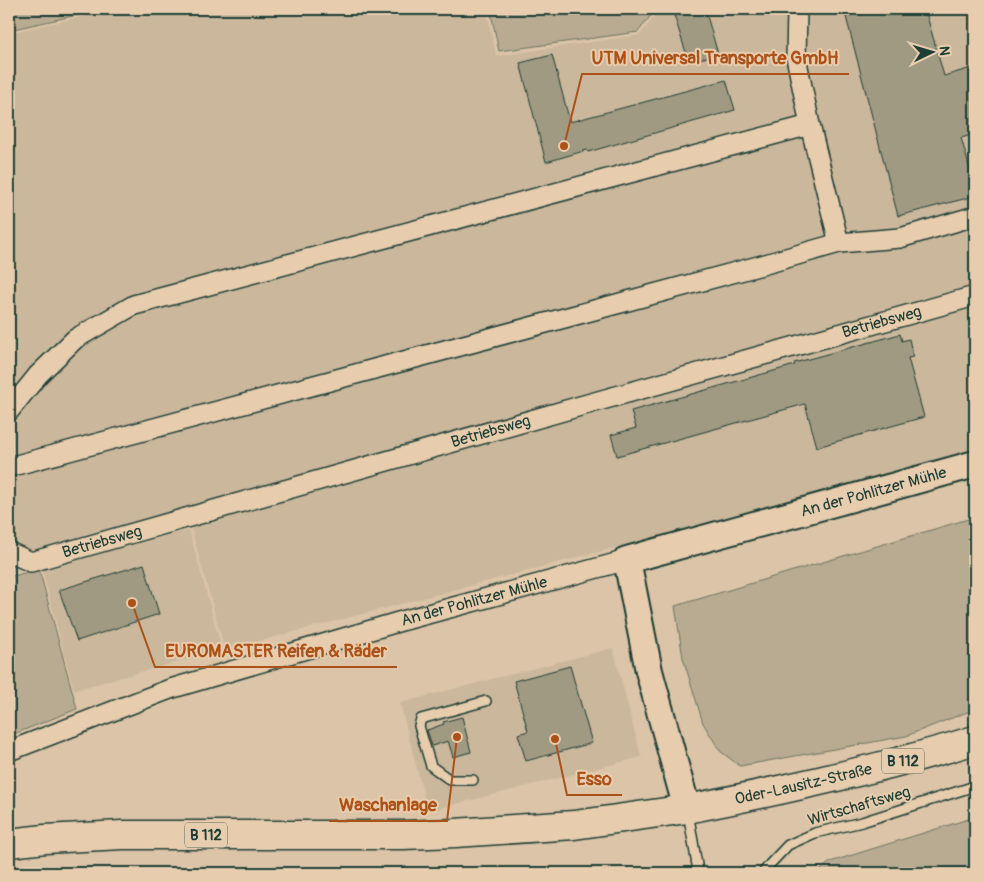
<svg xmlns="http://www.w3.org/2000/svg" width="984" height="882" font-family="Pangolin,sans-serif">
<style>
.built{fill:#cab79c}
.green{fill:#b8ab92;stroke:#6c7463}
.building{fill:#a19a83;stroke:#1f3d34}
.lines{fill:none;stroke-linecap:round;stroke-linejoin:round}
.service-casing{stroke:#1f3d34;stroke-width:12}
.minor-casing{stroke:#1f3d34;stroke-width:22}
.secondary-casing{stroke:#1f3d34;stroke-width:30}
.primary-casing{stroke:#1f3d34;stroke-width:31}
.trunk-casing{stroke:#1f3d34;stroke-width:31}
.service{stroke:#e7cdae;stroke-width:9}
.minor{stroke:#e7cdae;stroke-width:19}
.secondary{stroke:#e7cdae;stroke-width:26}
.primary{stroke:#e7cdae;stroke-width:28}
.trunk{stroke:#e7cdae;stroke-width:28}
.labels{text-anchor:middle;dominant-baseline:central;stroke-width:4;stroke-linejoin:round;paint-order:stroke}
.shield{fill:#e7cdae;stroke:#5b6859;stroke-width:1}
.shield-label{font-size:15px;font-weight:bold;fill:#1f3d34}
.street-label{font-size:16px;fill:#1f3d34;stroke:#e7cdae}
.leader{fill:none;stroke:#ac5118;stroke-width:2}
.callout-dot{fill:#ac5118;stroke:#e7cdae;stroke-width:2}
.callout-label{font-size:18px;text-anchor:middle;font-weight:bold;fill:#ac5118;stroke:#e7cdae;stroke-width:4;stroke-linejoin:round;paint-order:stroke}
</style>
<rect width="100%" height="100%" fill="#dbc4a7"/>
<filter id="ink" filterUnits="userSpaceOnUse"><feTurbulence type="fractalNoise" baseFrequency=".02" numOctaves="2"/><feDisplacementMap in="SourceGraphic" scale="10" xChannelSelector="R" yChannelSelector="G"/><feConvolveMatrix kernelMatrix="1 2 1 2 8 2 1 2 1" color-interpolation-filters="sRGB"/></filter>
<g filter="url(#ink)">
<!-- built -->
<g class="built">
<polygon points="117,9 486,9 496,56 640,35 658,12 659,9 975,9 975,453 225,650 190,524 9,572 9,33"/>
<polygon points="189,530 222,650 74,690 42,569"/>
<polygon points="613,648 641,757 428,811 400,703"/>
</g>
<!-- green -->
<g class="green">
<polygon points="9,9 105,9 9,30"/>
<polygon points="490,9 656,9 638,32 499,51"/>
<polygon points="975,517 975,709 906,736 740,766 720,751 703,723 683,658 675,606"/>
<polygon points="39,569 77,709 9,736 9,577"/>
<polygon points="975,817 975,873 817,873 830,862"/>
</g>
<!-- building -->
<g class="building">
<polygon points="672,9 705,9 718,54 689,62"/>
<polygon points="844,9 925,9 944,76 975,67 975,134 961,138 975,187 975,196 898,216"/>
<polygon points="552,55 570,122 726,80 735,110 588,152 587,150 546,162 520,63"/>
<polygon points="900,334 902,341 909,339 913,357 908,358 924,417 817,447 805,404 617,456 611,435 636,428 631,411 795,365 794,363"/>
<polygon points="144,564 159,614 77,641 59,590"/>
<polygon points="570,666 592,743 526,761 518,734 528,731 514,681"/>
<polygon points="462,717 471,752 453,757 448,741 432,746 427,730 444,724 443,722"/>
</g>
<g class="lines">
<!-- service casing -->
<g class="service-casing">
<g id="service">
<polyline points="473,780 450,780 431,766 419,726 421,719 486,701"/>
<polyline points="688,812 698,871 700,873"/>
<polyline points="763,873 770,864 788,845 815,833 862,822 975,786"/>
</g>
</g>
<!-- minor casing -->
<g class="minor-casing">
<g id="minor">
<polyline points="797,9 796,57 810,125 839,243"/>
<polyline points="9,411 38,375 75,339 134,305 810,125"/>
<polyline points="9,467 762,265 839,243 900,238 975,216"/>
<path id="s1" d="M9 552 31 562 584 405 975 296"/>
<path id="s2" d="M9 751 170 689 398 622 627 560"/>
</g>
</g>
<!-- secondary casing -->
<g class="secondary-casing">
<g id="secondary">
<path id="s3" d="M687 809 649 671 627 560 975 464"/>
</g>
</g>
<!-- primary casing -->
<g class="primary-casing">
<polyline id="primary" points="9,843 45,839 122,835 403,835 455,833 574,825 687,809"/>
</g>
<!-- trunk casing -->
<g class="trunk-casing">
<g id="trunk">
<path id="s4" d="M687 809C784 790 881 769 975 740"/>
</g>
</g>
<!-- service -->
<use href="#service" class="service"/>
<!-- minor -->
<use href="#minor" class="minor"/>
<!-- secondary -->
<use href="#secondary" class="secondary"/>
<!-- primary -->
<use href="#primary" class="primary"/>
<!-- trunk -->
<use href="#trunk" class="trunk"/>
</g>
</g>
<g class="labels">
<!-- shield labels -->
<g class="shield">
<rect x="882" y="748.5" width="42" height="25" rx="4"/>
<rect x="185" y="822.5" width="42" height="25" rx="4"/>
</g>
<g class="shield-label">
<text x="903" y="761">B 112</text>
<text x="206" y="835">B 112</text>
</g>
<!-- street labels -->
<g class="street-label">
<text stroke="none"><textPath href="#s1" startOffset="908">Betriebsweg</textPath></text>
<text stroke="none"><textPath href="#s1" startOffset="502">Betriebsweg</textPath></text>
<text stroke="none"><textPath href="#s3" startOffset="512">An der Pohlitzer Mühle</textPath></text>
<text stroke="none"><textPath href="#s1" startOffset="98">Betriebsweg</textPath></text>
<text stroke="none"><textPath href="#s2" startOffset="489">An der Pohlitzer Mühle</textPath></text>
<text stroke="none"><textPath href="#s4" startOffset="119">Oder-Lausitz-Straße</textPath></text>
<text transform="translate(859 806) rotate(-16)">Wirtschaftsweg</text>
</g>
</g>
<!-- callouts -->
<path class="leader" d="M564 146L582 74H849M132 603L155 667H397M555 739L567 795H622M457 737L447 821H329"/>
<g class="callout-dot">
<circle cx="564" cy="146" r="5"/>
<circle cx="132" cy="603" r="5"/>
<circle cx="555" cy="739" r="5"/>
<circle cx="457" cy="737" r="5"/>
</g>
<g class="callout-label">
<text x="715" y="64">UTM Universal Transporte GmbH</text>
<text x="276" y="657">EUROMASTER Reifen &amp; Räder</text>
<text x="594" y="785">Esso</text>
<text x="388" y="811">Waschanlage</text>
</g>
<!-- margin -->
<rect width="984" height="882" fill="none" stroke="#e7cdae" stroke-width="30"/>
<rect x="15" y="15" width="954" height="852" fill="none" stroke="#1f3d34" stroke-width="2" filter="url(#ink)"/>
<!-- north arrow -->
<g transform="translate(932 52) rotate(85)" stroke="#e7cdae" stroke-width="4" paint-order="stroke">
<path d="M0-4L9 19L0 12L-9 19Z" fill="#1f3d34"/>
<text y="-8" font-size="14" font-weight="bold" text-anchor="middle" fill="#1f3d34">N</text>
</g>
</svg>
